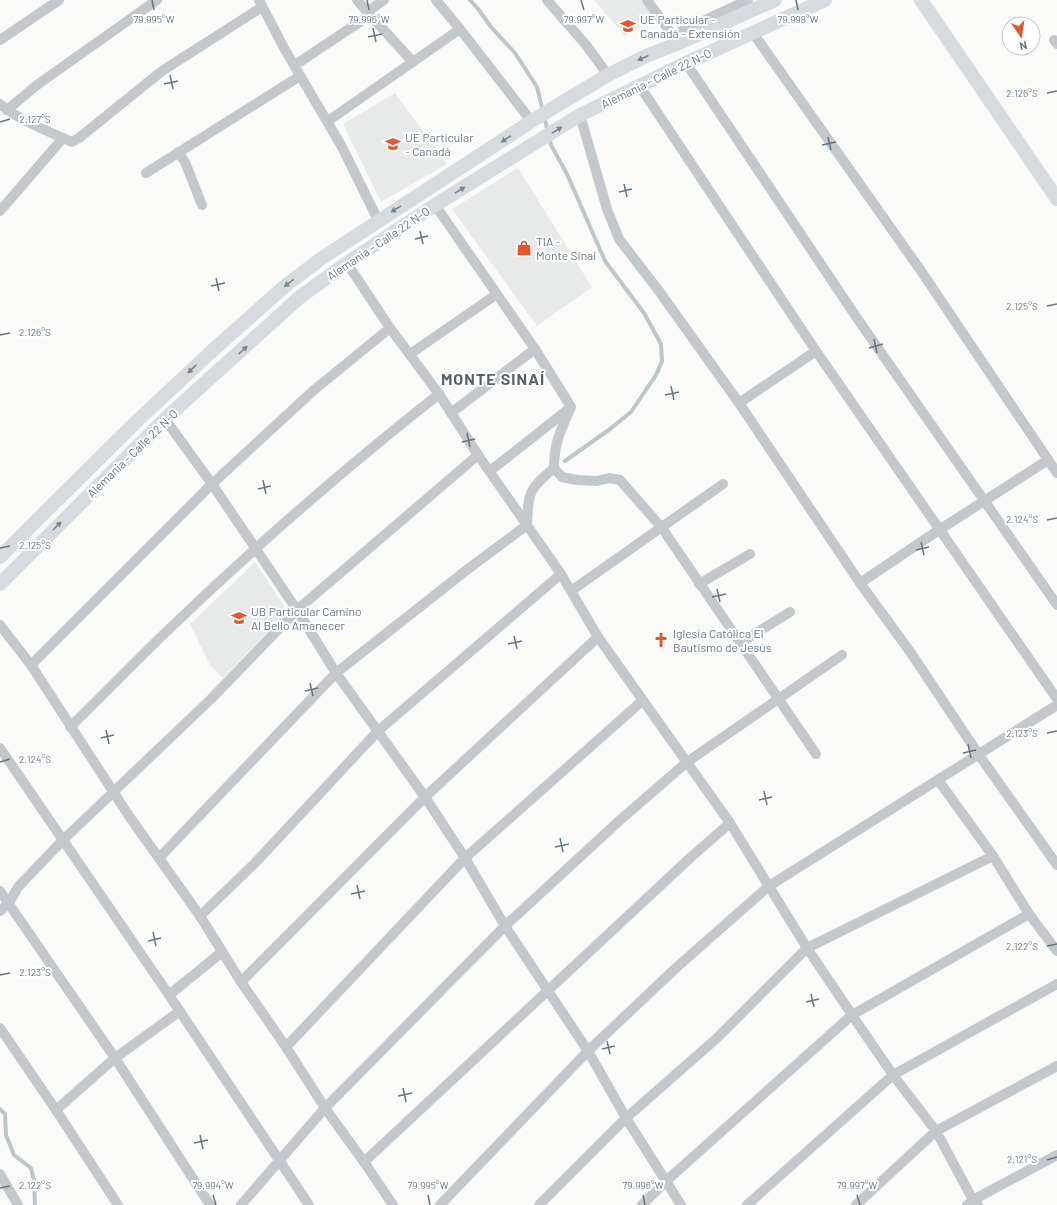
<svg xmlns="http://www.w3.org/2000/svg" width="1057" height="1205" font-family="Barlow,sans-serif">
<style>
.built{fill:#e8e9e9}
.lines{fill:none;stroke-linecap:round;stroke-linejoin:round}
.stream{stroke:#bbc7cb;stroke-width:4}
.street{stroke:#c3c8cc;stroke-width:10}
.secondary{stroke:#d6dbdf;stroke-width:14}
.oneway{fill:#768591}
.ticks{fill:none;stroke:#657683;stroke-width:1.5}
.labels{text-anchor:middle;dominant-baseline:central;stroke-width:4;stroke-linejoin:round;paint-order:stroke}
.poi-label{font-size:12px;fill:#657683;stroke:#fff;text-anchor:start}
.street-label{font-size:12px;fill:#657683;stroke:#fff}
.district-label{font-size:16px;font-weight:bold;letter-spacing:1px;fill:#57646e;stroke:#fff}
.ticks-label{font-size:10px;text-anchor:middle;fill:#657683;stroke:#fff;stroke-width:4;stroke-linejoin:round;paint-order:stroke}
</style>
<rect width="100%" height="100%" fill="#fafaf8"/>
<!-- built -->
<g class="built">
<polygon points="594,0 641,0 654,17 625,36"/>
<polygon points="395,93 447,164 381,202 343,124"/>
<polygon points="518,168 592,287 537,326 452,209"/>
<polygon points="255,562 288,612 223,678 210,665 190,624"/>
</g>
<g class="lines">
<!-- stream -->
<g class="stream">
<polyline points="470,0 479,10 491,27 515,53 537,87 551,145 567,174 605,261 644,313 661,344 662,361 656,375 631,412 610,429 565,461"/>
<polyline points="0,1109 5,1114 6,1135 14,1155 31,1168 34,1181 35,1205"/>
</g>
<!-- street -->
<g class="street">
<polyline points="259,0 284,48 342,147 378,220"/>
<polyline points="436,0 460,29 532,122"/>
<polyline points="547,0 586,45 608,75"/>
<polyline points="647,0 676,40"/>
<polyline points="367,12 384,0"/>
<polyline points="370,15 413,62"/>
<polyline points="753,33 919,268 1057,473"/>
<polyline points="673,35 748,0"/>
<polyline points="0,40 59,0"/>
<polyline points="1054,40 1057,44"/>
<polyline points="686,63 859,321 1057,605"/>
<polyline points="295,65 370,15 357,0"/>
<polyline points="639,85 816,351 1057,699"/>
<path d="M0 104C20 121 48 131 72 142L79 138 162 71 262 7"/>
<polyline points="7,110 37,85 157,0"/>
<polyline points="580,115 607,209 619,239 659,291 739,403 860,583 911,653 979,755 1057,865"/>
<polyline points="328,121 460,29"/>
<polyline points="178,152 185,162 202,205"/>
<polyline points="146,173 300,76"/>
<path d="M435 205 535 349 571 407C561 429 554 443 554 468L562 477 577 480 597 481 609 478 620 480 662 528 816 754"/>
<polyline points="0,211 63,138"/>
<polyline points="347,263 390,328 439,394 478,455 561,574 598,637 730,823 807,948 852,1015 893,1075 936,1131 973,1200 978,1205"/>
<polyline points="410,354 497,294"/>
<polyline points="739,403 816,351"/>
<polyline points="451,413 535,349"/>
<polyline points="165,419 212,484 297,610 336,673 425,797 465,858 505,926 588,1051 626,1118 681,1205"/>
<polyline points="490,471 570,408"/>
<polyline points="860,583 939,530 1048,460"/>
<polyline points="699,584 750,554"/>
<polyline points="571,591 723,484"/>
<polyline points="0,625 31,665 129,816 200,916 241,982 286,1047 325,1108 364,1162 393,1205"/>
<polyline points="740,643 790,612"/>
<polyline points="31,665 212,484 314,390 390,328"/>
<path d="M70 727C102 696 133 664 165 633 252 549 344 469 439 394"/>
<polyline points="0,748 169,995 309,1205"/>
<polyline points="938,780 993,856 1029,914 1057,951"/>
<path d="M159 858 336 673 468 569 527 525C528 492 529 489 554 468"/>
<polyline points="0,891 115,1058 210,1205"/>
<polyline points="0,911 9,903 18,887 63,840 211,699 297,610 478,455"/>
<polyline points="200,916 255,863 378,731 561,574"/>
<polyline points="241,982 425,797 598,637"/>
<polyline points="169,995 222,952"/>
<polyline points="0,1028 56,1110 118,1205"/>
<polyline points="286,1047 465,858 642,701"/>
<polyline points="56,1110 115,1058 180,1011"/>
<polyline points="364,1162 690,858 730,823"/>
<polyline points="0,1174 18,1205"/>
<polyline points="241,1205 325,1108 505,926 619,821 687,762 842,655"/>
<polyline points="440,1205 588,1051 677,967 769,886 1057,705"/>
<polyline points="539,1205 626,1118 717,1038 807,948 993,856"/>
<polyline points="642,1205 665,1182 852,1015 1029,914"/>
<polyline points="747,1205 893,1075 1057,984"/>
<polyline points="856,1205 936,1131 1057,1066"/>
<polyline points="967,1205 973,1200 1057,1155"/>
</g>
<!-- secondary -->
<g class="secondary">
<polyline points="921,0 1057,199"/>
<polyline points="0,557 137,421 213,350 285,286 322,258 538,117 608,75 646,56 679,43 775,0"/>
<polyline points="0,584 165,419 300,297 347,263 435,205 580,115 686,63 825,0"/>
</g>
</g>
<!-- one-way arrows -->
<defs><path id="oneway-solid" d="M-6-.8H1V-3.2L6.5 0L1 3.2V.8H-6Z"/></defs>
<g class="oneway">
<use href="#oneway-solid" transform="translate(643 58) rotate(155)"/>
<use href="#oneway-solid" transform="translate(557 130) rotate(-32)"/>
<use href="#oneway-solid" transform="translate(506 139) rotate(147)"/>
<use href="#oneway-solid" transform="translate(460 190) rotate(-31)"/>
<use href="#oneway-solid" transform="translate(396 209) rotate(148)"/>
<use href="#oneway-solid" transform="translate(289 283) rotate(142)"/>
<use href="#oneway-solid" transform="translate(243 350) rotate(-42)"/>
<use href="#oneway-solid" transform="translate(192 369) rotate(137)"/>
<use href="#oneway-solid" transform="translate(57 526) rotate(-45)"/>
</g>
<!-- ticks -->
<path class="ticks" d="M152 0 154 10M367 0 369 10M581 0 584 10M796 0 798 10M373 28 376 42M368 37 382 34M170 75 173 89M164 84 178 81M1047 93 1057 91M0 122 10 119M828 137 831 150M822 145 836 142M624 184 627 197M619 192 632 189M420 231 423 244M415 239 428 236M216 278 219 291M211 286 225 283M1047 306 1057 304M0 335 10 333M874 339 877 353M869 348 883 344M671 386 674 400M665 395 679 392M467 433 470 447M462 442 475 439M263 480 266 494M258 489 271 486M1047 520 1057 518M921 542 924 555M0 548 10 546M916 550 929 547M717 589 720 602M712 597 726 594M514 636 517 649M508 644 522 641M310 683 313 696M305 691 318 688M106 730 109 744M1047 733 1057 731M101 738 114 735M968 744 971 758M963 753 976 750M0 762 10 759M764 791 767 805M759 800 772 797M560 838 563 852M555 847 569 844M357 885 360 899M351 894 365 891M153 932 156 946M148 941 161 938M1047 946 1057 944M0 975 10 973M811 994 814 1007M806 1002 819 999M607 1041 610 1054M602 1049 615 1046M403 1088 406 1102M398 1096 412 1093M200 1135 203 1149M194 1143 208 1140M1047 1160 1057 1157M0 1188 10 1186M213 1195 216 1205M428 1195 430 1205M643 1195 645 1205M857 1195 860 1205"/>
<!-- icons -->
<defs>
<g id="school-bare" transform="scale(1.2)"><path d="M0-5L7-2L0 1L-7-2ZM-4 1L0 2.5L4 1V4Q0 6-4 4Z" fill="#e4572e" stroke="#fff" stroke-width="2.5" paint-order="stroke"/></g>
<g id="shop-bare" transform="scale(1.2)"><path d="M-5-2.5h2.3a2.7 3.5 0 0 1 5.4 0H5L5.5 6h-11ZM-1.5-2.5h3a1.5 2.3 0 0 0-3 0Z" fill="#e4572e" stroke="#fff" stroke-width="2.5" paint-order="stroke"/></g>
<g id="church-bare" transform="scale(1.2)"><path d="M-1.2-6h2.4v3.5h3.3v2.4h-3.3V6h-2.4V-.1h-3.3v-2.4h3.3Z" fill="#e4572e" stroke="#fff" stroke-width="2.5" paint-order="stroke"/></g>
</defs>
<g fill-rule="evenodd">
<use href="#school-bare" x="628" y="26"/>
<use href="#school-bare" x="393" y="144"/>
<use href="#shop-bare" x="524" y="248"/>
<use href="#school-bare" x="239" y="618"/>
<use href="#church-bare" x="661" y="640"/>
</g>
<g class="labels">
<!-- poi labels -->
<g class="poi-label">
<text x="640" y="19">UE Particular -<tspan x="640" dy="14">Canadá - Extensión</tspan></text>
<text x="405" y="137">UE Particular<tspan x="405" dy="14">- Canadá</tspan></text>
<text x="536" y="241">TIA -<tspan x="536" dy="14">Monte Sinai</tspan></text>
<text x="251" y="611">UB Particular Camino<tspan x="251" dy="14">Al Bello Amanecer</tspan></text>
<text x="673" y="633">Iglesia Católica El<tspan x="673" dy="14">Bautismo de Jesús</tspan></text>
</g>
<!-- street labels -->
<g class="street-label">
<text transform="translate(656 78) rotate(-26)">Alemania - Calle 22 N-O</text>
<text transform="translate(378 243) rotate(-34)">Alemania - Calle 22 N-O</text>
<text transform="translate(132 453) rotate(-44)">Alemania - Calle 22 N-O</text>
</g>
<!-- district labels -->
<g class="district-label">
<text x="493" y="378">MONTE SINAÍ</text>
</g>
</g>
<g class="ticks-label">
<text x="154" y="23">79.995°W</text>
<text x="369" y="23">79.996°W</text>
<text x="584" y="23">79.997°W</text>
<text x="798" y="23">79.998°W</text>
<text x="1022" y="97">2.126°S</text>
<text x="35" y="123">2.127°S</text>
<text x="1022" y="310">2.125°S</text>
<text x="35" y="336">2.126°S</text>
<text x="1022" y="523">2.124°S</text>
<text x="35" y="549">2.125°S</text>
<text x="1022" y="737">2.123°S</text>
<text x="35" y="763">2.124°S</text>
<text x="1022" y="950">2.122°S</text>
<text x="35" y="976">2.123°S</text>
<text x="1022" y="1163">2.121°S</text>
<text x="213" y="1189">79.994°W</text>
<text x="428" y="1189">79.995°W</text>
<text x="643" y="1189">79.996°W</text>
<text x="857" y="1189">79.997°W</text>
<text x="35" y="1189">2.122°S</text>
</g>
<!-- north arrow -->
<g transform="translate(1021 36) rotate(167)"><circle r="19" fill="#ffffff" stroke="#c1c8cd"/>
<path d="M0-3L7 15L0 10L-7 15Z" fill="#e4572e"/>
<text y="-6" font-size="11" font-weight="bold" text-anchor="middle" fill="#657683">N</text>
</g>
</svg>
